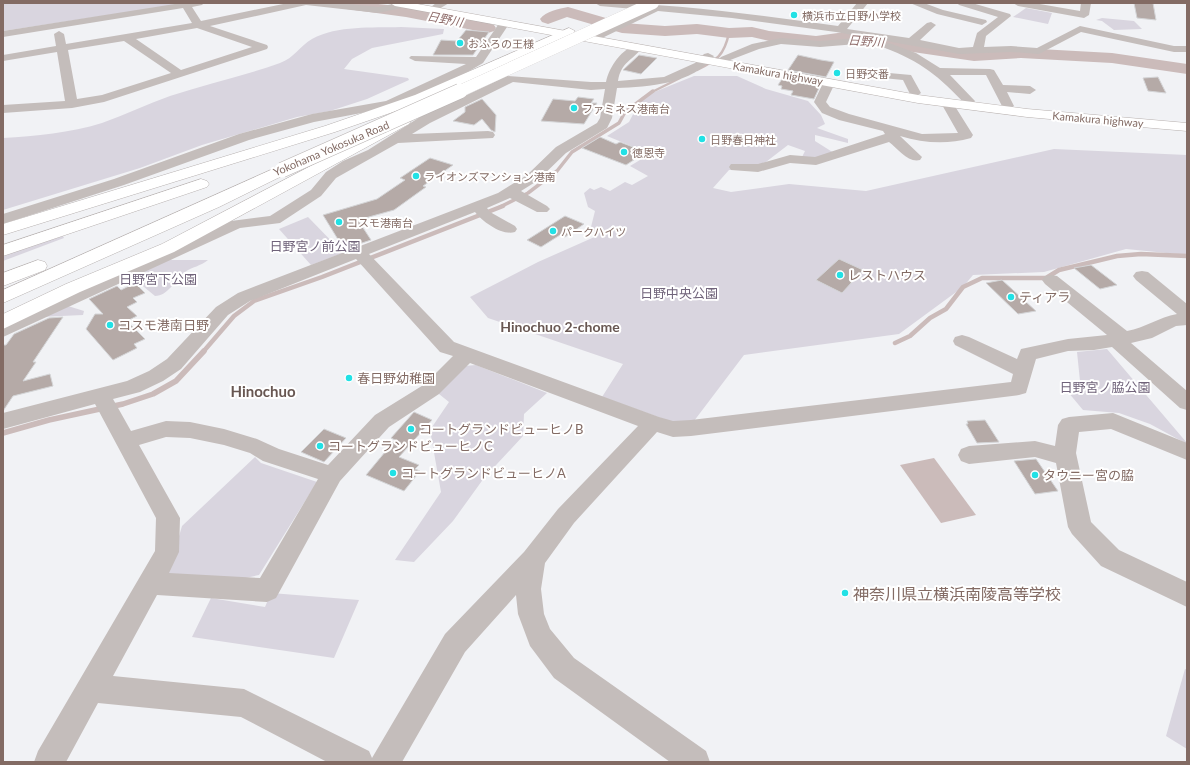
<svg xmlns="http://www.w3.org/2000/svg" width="1190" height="765" font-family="Lato,'Noto Sans JP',sans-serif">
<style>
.green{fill:#d9d5df}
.water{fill:#cbbbba}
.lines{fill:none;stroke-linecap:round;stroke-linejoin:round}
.stream-far3{stroke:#cbbbba;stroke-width:2.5}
.stream-far2{stroke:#cbbbba;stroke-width:3.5}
.stream-far1{stroke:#cbbbba;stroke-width:4.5}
.stream{stroke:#cbbbba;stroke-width:5.5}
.river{fill:#cbbbba;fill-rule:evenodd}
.building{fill:#b5aaa7;stroke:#d4d5d7}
.major-casing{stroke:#b8b1af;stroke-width:1}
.highway-casing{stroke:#b8b2b1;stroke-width:1}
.minor{fill:#c4bdbb;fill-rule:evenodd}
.major{fill:#fff;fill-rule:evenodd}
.highway{fill:#fff;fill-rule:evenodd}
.highway-bridge-far1-casing{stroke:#b8b2b1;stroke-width:12;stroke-linecap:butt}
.highway-bridge-casing{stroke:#b8b2b1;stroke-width:16;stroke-linecap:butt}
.highway-bridge-far1{stroke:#fff;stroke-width:12}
.highway-bridge{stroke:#fff;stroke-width:15}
.poi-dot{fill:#21e1e5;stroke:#fff;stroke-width:1.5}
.labels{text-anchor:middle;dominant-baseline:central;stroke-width:4;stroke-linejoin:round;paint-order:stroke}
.far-poi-label{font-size:11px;fill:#836b64;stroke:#fff;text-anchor:start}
.far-street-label{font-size:11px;fill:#836b64;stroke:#fff}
.far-water-label{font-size:12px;font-style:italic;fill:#8e6b69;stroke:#fff}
.park-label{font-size:13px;fill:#70637a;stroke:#fff}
.poi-label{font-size:13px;fill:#836b64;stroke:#fff;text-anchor:start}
.neighbourhood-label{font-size:14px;font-weight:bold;fill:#685752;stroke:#fff}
.quarter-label{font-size:15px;font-weight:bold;fill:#685752;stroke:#fff}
.near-poi-label{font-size:16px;fill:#836b64;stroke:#fff;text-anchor:start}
</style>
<rect width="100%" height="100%" fill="#f1f2f5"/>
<!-- green -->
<g class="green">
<polygon points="9,3 188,3 3,31 3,4"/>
<polygon points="1026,8 1052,13 1048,24 1013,17"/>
<polygon points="1102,18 1134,21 1142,29 1114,30 1102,21 1096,20"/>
<path d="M401 27 444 29 443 34 372 48 352 59 344 69 408 78 409 80 367 99 330 111 297 117 202 145 140 168 3 210V138C36 136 70 133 102 123 125 115 147 104 170 96 206 84 244 76 280 63 294 58 300 46 312 39 338 25 372 28 401 27Z"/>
<polygon points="694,76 737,76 766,89 808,101 821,115 825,124 817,128 848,139 848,143 815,135 815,141 834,153 815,160 801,159 805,151 788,145 758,168 729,170 713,188 731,192 789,184 866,191 1054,149 1187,155 1187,255 1126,249 1044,272 973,275 963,287 899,334 744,355 694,421 675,423 602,397 623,364 488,318 470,297 538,262 599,235 590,231 595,211 588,207 584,193 590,188 594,190 601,187 610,191 625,182 632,185 648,176 630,166 640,160 637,158 646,152 607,136 629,122 642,97"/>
<polygon points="308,217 343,253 311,265 279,229"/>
<polygon points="63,236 64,238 3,261 3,255"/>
<path d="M169 258 172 260H208C201 266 192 267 185 272 175 280 168 296 155 296L138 282H133L127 277Z"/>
<polygon points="68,306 84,311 83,315 39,317"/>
<polygon points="1107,349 1187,443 1187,444 1150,424 1119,413 1083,410 1068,392 1080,381 1077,352"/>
<polygon points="476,365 547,393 524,414 523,436 484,478 453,521 414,562 395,560 441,492 430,430 449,402 434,390 464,366"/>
<polygon points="255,457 261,463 317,482 259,575 236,580 168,574 182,526"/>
<polygon points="271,593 359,600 334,658 192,637 211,598 265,607"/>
<polygon points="1185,669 1187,670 1187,749 1166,736"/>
</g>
<!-- water -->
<polygon class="water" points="934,458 976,515 941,523 900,465"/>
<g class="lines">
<!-- stream-far3 -->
<g class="stream-far3">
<path d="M697 70C717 60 724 56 729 33"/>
<polyline points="652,92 680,78"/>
</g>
<!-- stream-far2 -->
<polyline class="stream-far2" points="500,207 528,193 557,171 572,152 619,123 625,112 653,91"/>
<!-- stream-far1 -->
<g class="stream-far1">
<polyline points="895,343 910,336 930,318 946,309 963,287 982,278 1046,278 1059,270 1117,256 1141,254 1187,256"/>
<polyline points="203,352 234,316 254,301 322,277 503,206"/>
</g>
<!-- stream -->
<polyline class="stream" points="3,433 49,420 123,404 153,394 176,381 204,351"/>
<!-- river -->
<g class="river">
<polygon points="325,3 369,3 406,7 488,23 494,25 496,28 494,31 488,33 406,17 332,7 327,6"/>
<path d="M568 7 623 23 665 26 697 24 729 28 752 27 769 31 816 36 845 32 974 51 1021 48 1112 53 1187 64V74L1112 63 1021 58 974 61 845 42 816 46 769 41 752 37 729 38 697 34 665 36 622 33 567 17 548 24 542 22 540 19C546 11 559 9 568 7Z"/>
</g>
</g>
<!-- building -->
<g class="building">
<polygon points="1134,3 1153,3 1156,20 1137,18"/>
<polygon points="466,30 489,32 473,55 433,55 441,40 457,41"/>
<polygon points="639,55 657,58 641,74 623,70"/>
<polygon points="798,55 821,60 834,62 826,77 788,70"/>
<polygon points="1158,77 1166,93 1148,91 1143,78"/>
<polygon points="782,79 820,86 814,99 791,95 793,91 781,89 782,86 778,85"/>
<polygon points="578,97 594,99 591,103 597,103 584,124 541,121 553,99 575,101"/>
<polygon points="482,99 496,115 495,132 491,130 482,119 474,125 453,121 465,112 465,107"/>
<polygon points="600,137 616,144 620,142 646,152 626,165 582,148"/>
<polygon points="430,158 453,165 423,186 426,187 394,210 358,220 371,240 350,247 349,244 342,246 323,215 377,199 405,180 400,178"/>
<polygon points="565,216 584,224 565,237 560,235 541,247 527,240"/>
<polygon points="839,259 863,270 842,293 816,280"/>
<polygon points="1091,265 1117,285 1100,289 1074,268"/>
<polygon points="1002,280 1036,311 1018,314 986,283"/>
<polygon points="135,283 145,293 133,298 137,302 127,307 137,316 127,321 145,339 134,344 137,348 113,360 86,329 95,314 103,314 89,299 117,286 121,290"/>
<polygon points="63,317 33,362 36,362 23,381 50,374 53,386 13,396 3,411 3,345 6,345 14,334 49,318"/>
<polygon points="414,412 432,420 399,457 419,465 415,469 420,471 404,491 366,475 395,440 391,438"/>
<polygon points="985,420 999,442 977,443 966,424 968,424 967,421"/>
<polygon points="324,429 346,438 324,462 301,452"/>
<polygon points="1036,459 1058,491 1035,494 1014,461"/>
</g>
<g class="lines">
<!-- major casing -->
<g class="major-casing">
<polygon id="major" points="390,3 412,3 918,95 1027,109 1187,123 1187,131 1027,117 918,103 395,6"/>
</g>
<!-- highway casing -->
<g class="highway-casing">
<g id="highway">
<polygon points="569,28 575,31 573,33 425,101 335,132 3,235 3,224 325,126 415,95"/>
<polygon points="404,117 409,118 411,121 409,124 174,252 80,292 3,329 3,314 66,284 162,244"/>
<polygon points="282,165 288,167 290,170 288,173 219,207 3,303 3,290"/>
<polygon points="201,179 207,181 209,184 207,187 3,256 3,245"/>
<polygon points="38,260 45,262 47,266 45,270 3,286 3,273"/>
</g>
</g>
<!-- minor -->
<g class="minor">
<path d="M181 3H204L202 5 192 7 201 21 288 3H338L378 7 398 3H417L415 5 378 13 306 5 210 26 267 45 268 47 267 49 104 102 72 108 3 113V105L65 101 57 52 3 61V55L56 46 54 34 59 31 64 34 66 44 192 23 183 8 3 37V31ZM197 28 252 47 181 70 136 39ZM124 41 171 73 102 95 77 99 68 50Z"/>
<polygon points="436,3 449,3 439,9 433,9 431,7"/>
<path d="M595 3C677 3 757 15 838 26L857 3H868L847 29 909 38 927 23 931 22 936 25 920 40 959 48 973 47 977 33 998 17 959 5 957 3H972L1010 14 1011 16 986 36 984 47 1011 46 1037 48 1080 26 1174 46H1187V52H1174L1081 32 1039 54 1011 52 959 54 836 32 732 18 658 11 600 39 595 36 596 34 645 10 600 6Z"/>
<polygon points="910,3 924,3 943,10 986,20 987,22 982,25 937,14"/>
<polygon points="1013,3 1034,3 1080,11 1081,3 1091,3 1089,15 1084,18 1018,6"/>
<polygon points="504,21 509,24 483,63 466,73 393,107 314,122 249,140 124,185 3,224 3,214 114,179 239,134 312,114 386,101 466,64 415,61 409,58 411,56 476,57 500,22"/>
<polygon points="781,38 820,41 857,38 862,41 857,44 820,47 781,44 759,49 725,62 719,59 721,57 752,44"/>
<path d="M889 43 916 53 940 68 990 69 994 70 1003 85 1030 86 1036 90 1030 94 1007 92 1014 106 1008 110 1002 106 986 75H950L975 101 973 104H965C940 77 920 61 885 48L884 46 885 44Z"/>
<path d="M637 45 642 48C633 60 621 62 618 81L664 77 695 63 704 54 708 53 714 56C693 84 648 87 617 88L612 118 607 128 566 153 537 181 521 191 547 206 550 209 547 212H537L510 198 487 208 490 212 515 226 517 229 515 232C502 236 483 222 475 212L369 254 454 342 659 417 673 421 691 420 1011 382 1013 374 955 345 953 341 955 337 962 335 969 337 1017 359 1021 349 1068 339 1107 335 1045 284 1042 280 1045 276 1051 275 1057 276 1127 331C1145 328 1159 317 1177 314L1136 280 1133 276 1136 272 1142 271 1148 272 1187 304V325L1176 326 1152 338 1131 343 1187 391V410L1180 408 1112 347 1094 350 1068 351 1036 359 1026 393 1019 395 691 436 673 437 657 432 574 523 545 563 541 589 544 614 550 629 574 658 706 751 710 762H670L554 678 530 646 518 614 516 595 465 652 402 762H327L241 717 98 703 66 762H34L38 751 155 551 156 518 95 404 3 429V413L127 381 149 371 167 359 216 307 238 293 498 193 527 175 556 147 597 123 600 118 605 89 591 90 513 82 430 123 412 134 488 131 493 132 495 135 493 138 398 143 336 178 321 196 280 223 240 228 3 337V323L62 295 231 221 270 216 311 190 326 172 343 161 368 150 420 117 507 76 591 82H606C609 67 622 48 637 45ZM356 259 440 352 453 356 425 384 375 415 328 465 279 449 257 439 224 429 190 422 166 421 131 431 113 399 140 392 163 381 181 369 228 315 250 301ZM470 363 638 426 558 509 524 552 445 634 372 758 369 751 244 689 113 676 157 595 267 602 276 598 340 481 389 427 439 394ZM166 437 190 438 224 445 250 453 263 461 318 479 260 578 169 573 179 552 180 518 139 445Z"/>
<polygon points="867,71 911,75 921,93 915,97 911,96 903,80 863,76 861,74 863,72"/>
<path d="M829 79 835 83 826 102 830 107 849 114 922 134 958 133 941 103 947 99 951 100 973 135 971 138C946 145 924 143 900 136L922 157 920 160C908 163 898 149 889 142L816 165 790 163 758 172 731 170 729 167 731 164H758L790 155 815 157 885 134 883 131 839 120 822 113 814 102 823 83Z"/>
<polygon points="1113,413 1187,443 1187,460 1111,429 1079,432 1076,453 1091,522 1119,550 1187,582 1187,607 1101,566 1072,534 1068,527 1056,463 1035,457 969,464 961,461 958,455 961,449 969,446 1035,441 1055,446 1058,425 1062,419 1069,417"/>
</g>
<!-- major -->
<use href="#major" class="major"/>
<!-- highway -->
<use href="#highway" class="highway"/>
<!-- highway-bridge-far1 casing -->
<g class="highway-bridge-far1-casing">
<polyline id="highway-bridge-far1" points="458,92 653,3"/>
</g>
<!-- highway-bridge casing -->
<g class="highway-bridge-casing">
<polyline id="highway-bridge" points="282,170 460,91"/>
</g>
<!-- highway-bridge-far1 -->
<use href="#highway-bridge-far1" class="highway-bridge-far1"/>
<!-- highway-bridge -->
<use href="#highway-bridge" class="highway-bridge"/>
</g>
<!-- markers -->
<g class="poi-dot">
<circle cx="794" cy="15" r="4"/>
<circle cx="460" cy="43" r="4"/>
<circle cx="837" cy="73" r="4"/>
<circle cx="574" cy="108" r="4"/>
<circle cx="702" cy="139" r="4"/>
<circle cx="624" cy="152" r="4"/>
<circle cx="416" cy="176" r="4"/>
<circle cx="339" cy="222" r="4"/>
<circle cx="553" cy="231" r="4"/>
<circle cx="840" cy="275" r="4"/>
<circle cx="1011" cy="297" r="4"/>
<circle cx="110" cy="325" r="4"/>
<circle cx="349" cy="378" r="4"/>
<circle cx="411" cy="429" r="4"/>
<circle cx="320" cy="446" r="4"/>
<circle cx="393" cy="473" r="4"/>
<circle cx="1035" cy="475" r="4"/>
<circle cx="845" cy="593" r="4"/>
</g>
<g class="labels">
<!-- far-poi labels -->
<g class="far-poi-label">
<text x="802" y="15">横浜市立日野小学校</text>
<text x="468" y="43">おふろの王様</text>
<text x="845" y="73">日野交番</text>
<text x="582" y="108">ファミネス港南台</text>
<text x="710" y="139">日野春日神社</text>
<text x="632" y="152">徳恩寺</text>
<text x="424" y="176">ライオンズマンション港南</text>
<text x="347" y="222">コスモ港南台</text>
<text x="561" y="231">パークハイツ</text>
</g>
<!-- far-street labels -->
<g class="far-street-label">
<text transform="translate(778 73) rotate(10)">Kamakura highway</text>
<text transform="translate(1098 119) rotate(5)">Kamakura highway</text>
<text transform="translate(331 148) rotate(-23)">Yokohama Yokosuka Road</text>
</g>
<!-- far-water labels -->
<g class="far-water-label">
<text transform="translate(445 19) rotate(11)">日野川</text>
<text transform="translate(866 41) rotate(4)">日野川</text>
</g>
<!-- park labels -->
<g class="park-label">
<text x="315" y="246">日野宮ノ前公園</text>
<text x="158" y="279">日野宮下公園</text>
<text x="679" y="293">日野中央公園</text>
<text x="1105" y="387">日野宮ノ脇公園</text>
</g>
<!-- poi labels -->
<g class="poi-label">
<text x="848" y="275">レストハウス</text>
<text x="1019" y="297">ティアラ</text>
<text x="118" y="325">コスモ港南日野</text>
<text x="357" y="378">春日野幼稚園</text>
<text x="419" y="429">コートグランドビューヒノB</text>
<text x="328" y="446">コートグランドビューヒノC</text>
<text x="401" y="473">コートグランドビューヒノA</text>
<text x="1043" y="475">タウニー宮の脇</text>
</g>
<!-- neighbourhood labels -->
<g class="neighbourhood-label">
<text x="560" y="326">Hinochuo 2-chome</text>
</g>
<!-- quarter labels -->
<g class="quarter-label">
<text x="263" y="391">Hinochuo</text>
</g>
<!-- near-poi labels -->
<g class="near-poi-label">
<text x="853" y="593">神奈川県立横浜南陵高等学校</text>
</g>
</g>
<!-- border -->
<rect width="1190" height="765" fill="none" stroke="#836b64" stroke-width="8"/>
</svg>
